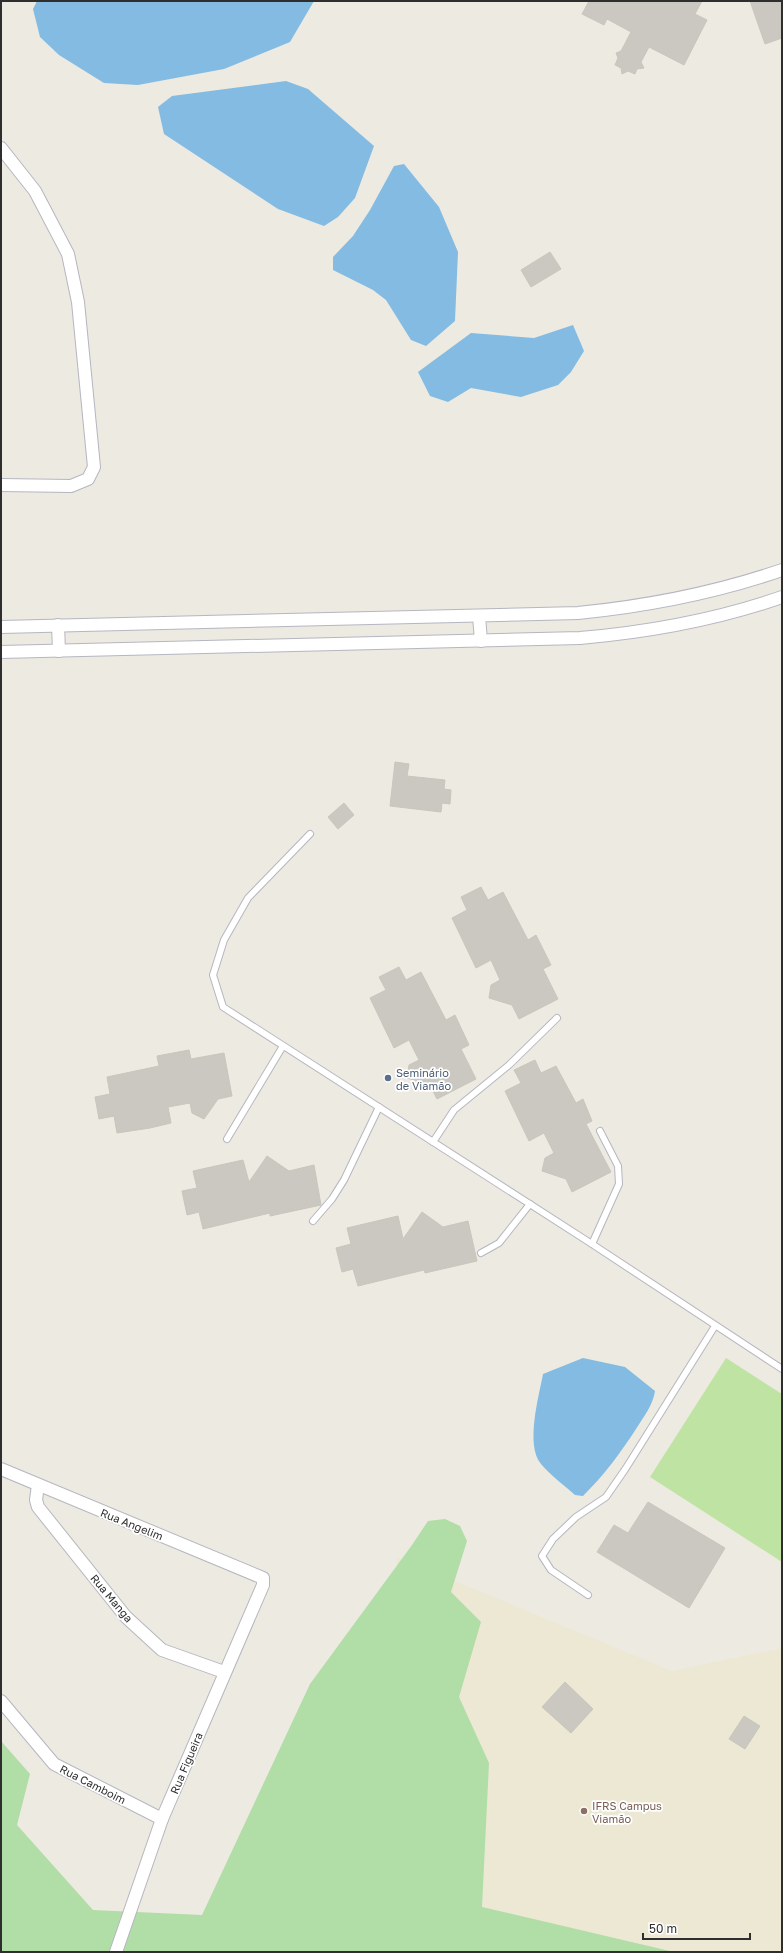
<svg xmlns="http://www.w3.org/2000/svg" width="783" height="1953" font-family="'Golos Text',sans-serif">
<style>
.education{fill:#ece8d4}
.green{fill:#b1dda6}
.pitch{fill:#bfe3a3}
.water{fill:#83bbe2}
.building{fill:#cac8c0;stroke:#c9c6bc}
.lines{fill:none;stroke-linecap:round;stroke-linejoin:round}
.lane-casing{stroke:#b6b6c0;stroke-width:8}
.street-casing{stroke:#b6b6c0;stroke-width:14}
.lane{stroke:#fff;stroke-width:6}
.street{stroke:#fff;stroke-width:12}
.service-dot{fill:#5c6f8a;stroke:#fff;stroke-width:1.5}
.education-dot{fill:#8d6e63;stroke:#fff;stroke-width:1.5}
.labels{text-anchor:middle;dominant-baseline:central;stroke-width:3.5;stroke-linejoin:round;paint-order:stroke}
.service-label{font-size:11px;fill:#4e5e75;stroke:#fff;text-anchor:start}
.street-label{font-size:11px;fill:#2e2e2e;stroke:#fff}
.education-label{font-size:11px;fill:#785e54;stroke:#fff;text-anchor:start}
</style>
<rect width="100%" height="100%" fill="#edeae2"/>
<!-- education -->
<polygon class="education" points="397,1557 672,1671 782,1648 782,1952 379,1952"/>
<!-- green -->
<polygon class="green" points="445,1519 460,1526 467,1541 451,1592 481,1622 459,1697 489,1763 482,1907 674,1952 1,1952 1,1741 30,1774 17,1825 93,1910 202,1915 310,1684 412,1545 428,1521"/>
<!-- pitch -->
<polygon class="pitch" points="726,1358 782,1394 782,1562 650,1477"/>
<!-- water -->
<g class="water">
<polygon points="37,1 314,1 290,42 224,69 138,85 104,83 59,55 40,37 33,9"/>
<polygon points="286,81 308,89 374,146 355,198 338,217 324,226 278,209 164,134 158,107 172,96"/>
<polygon points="404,164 439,207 458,252 455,321 426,346 411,340 386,300 373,290 333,270 333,257 353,236 370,210 394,166"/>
<polygon points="573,325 584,351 571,372 558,385 521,397 471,388 448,402 430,396 418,372 471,333 534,338"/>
<path d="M583 1358 625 1367 655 1391C653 1405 644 1416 636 1429 619 1455 605 1474 583 1496L575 1495C564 1485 550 1475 541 1464 525 1445 539 1396 543 1374Z"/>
</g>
<!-- building -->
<g class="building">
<polygon points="589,1 702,1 695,14 707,20 684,65 649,47 641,62 644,68 637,69 635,74 628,71 622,74 621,68 615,65 618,58 616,53 621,51 631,32 607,19 604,25 582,14"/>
<polygon points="750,1 782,1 782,38 765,44"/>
<polygon points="550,252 561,269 531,287 521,270"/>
<polygon points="395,762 409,764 407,776 445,780 444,789 451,790 450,804 442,803 441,812 390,806"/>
<polygon points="344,803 354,815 338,829 328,817"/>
<polygon points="481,887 488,900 503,892 528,940 536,935 551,965 543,969 558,999 519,1019 512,1005 489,998 491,985 500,980 491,960 476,968 452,918 467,910 461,897"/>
<polygon points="399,967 406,980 421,972 446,1020 455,1015 469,1045 461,1049 476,1079 437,1099 430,1085 407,1078 409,1065 419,1060 409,1040 394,1048 370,998 386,990 379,977"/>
<polygon points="189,1050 191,1059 224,1053 232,1096 218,1099 204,1119 192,1113 190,1103 168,1107 171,1123 150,1128 117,1133 114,1116 99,1119 95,1097 110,1094 107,1077 159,1066 157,1056"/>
<polygon points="535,1060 541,1073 556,1066 576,1103 583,1099 592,1121 586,1124 611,1172 572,1192 566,1179 542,1171 545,1158 554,1153 544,1133 529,1141 505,1091 521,1083 514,1070"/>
<polygon points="267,1156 289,1171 314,1165 321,1205 270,1216 270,1213 203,1229 199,1212 187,1215 182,1191 197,1188 193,1171 243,1160 249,1182"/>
<polygon points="422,1212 443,1227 468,1221 477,1261 425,1273 424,1270 358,1286 353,1269 342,1272 336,1248 351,1244 347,1228 398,1216 403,1239"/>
<polygon points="648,1502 725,1548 689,1608 597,1552 614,1525 628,1533"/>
<polygon points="565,1682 593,1709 571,1733 542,1707"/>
<polygon points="744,1716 760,1726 745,1749 729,1739"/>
</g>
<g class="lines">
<!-- lane casing -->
<g class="lane-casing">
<g id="lane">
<polyline points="310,834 248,898 224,940 213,975 223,1007 592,1244 782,1369"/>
<polyline points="227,1139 283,1046"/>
<polyline points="433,1142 454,1110 509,1065 557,1018"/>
<polyline points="313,1221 332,1199 344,1180 379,1107"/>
<polyline points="592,1244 619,1184 618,1166 600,1131"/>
<polyline points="481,1253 499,1243 530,1204"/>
<polyline points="588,1595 551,1570 542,1556 553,1539 576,1517 606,1497 626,1468 715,1326"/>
</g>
</g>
<!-- street casing -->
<g class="street-casing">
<g id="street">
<polyline points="1,148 35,191 68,254 78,302 94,467 88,479 71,486 1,485"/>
<polyline points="479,616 481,641"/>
<polyline points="58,625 59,651"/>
<path d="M1 627 578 613C648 606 715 593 782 570"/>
<path d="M1 652 580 638C649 632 716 620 782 597"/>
<polyline points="1,1469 263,1578 263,1585 162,1819 116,1952"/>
<polyline points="38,1485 36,1500 38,1507 126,1617 162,1650 224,1672"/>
<polyline points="1,1701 54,1764 162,1819"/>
</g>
</g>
<!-- lane -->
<use href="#lane" class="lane"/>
<!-- street -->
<use href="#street" class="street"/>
</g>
<!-- markers -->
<circle class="service-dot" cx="388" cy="1078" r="4"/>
<circle class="education-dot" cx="584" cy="1811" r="4"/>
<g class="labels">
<!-- service labels -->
<g class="service-label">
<text x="396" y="1072">Seminário<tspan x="396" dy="13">de Viamão</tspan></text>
</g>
<!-- street labels -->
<g class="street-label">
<text transform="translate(132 1524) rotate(22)">Rua Angelim</text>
<text transform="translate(112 1598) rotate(50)">Rua Manga</text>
<text transform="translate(186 1763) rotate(-67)">Rua Figueira</text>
<text transform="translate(93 1784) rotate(27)">Rua Camboim</text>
</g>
<!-- education labels -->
<g class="education-label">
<text x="592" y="1805">IFRS Campus<tspan x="592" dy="13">Viamão</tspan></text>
</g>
</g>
<!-- border -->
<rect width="783" height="1953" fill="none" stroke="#2e2e2e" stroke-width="4"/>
<!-- scale -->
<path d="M643 1933v6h107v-6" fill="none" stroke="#2e2e2e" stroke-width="2"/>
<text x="649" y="1933" font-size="12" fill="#2e2e2e" stroke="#ffffff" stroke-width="3" paint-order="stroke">50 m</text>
</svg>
